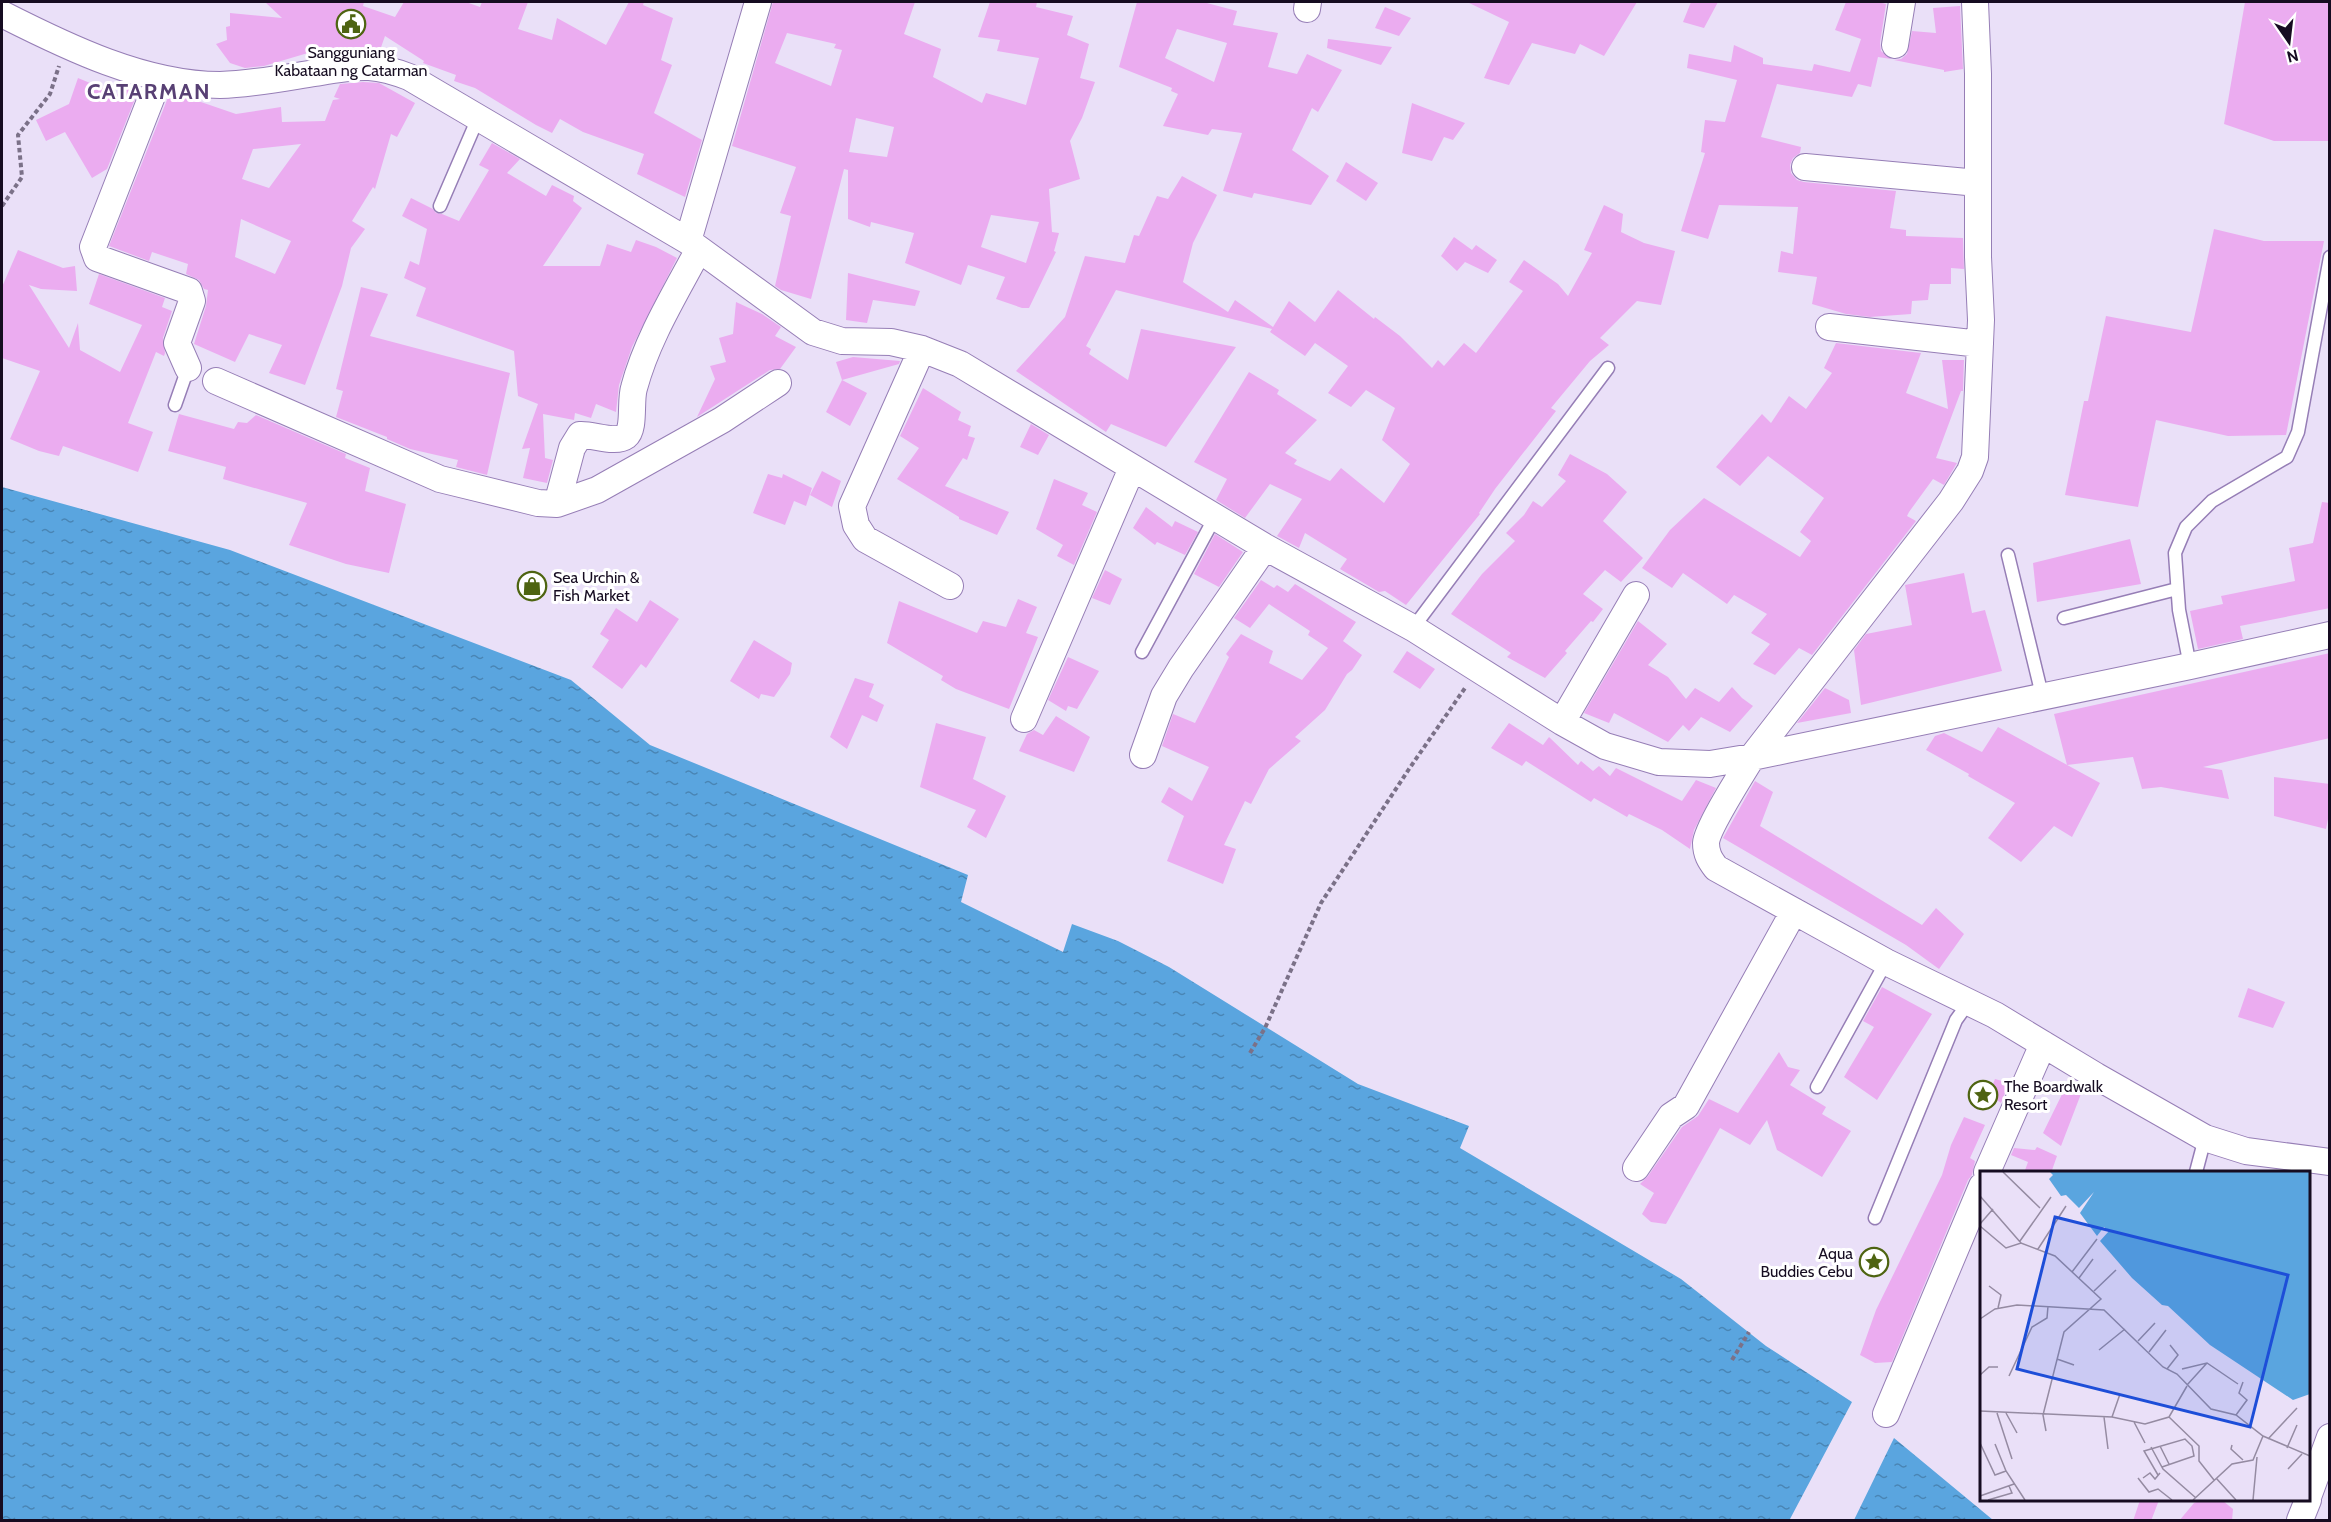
<svg xmlns="http://www.w3.org/2000/svg" width="2331" height="1522" viewBox="0 0 2331 1522" font-family="Cabin,sans-serif">
  <defs>
    <pattern id="water-ripples" width="26" height="14" patternUnits="userSpaceOnUse" patternTransform="scale(1.5)"><rect width="26" height="14" fill="#5aa5df"/><path d="M2 4q2-2 4 0t4 0M15 11q2-2 4 0t4 0" fill="none" stroke="#4985b4"/></pattern>
  </defs>
  <rect width="100%" height="100%" fill="#eae0f8"/>
  <path fill="url(#water-ripples)" d="M2,487L230,550L571,680L650,745L968,875L961,902L1063,952L1072,924L1118,941L1169,967L1358,1084L1469,1126L1460,1148L1681,1279L1766,1346L1852,1402L1790,1519L1793,1520H2Z
    M1894,1438L1993,1520H1854Z"/>
  <path fill="#ebacf0" fill-rule="evenodd" d="M265,2H364L363,6L395,17L404,2H466L480,7L482,2H528L518,29L552,40L557,18L606,45L629,2H644L643,5L673,18L661,60L672,65L654,113L702,140L685,197L637,174L644,154L583,132L560,119L552,133L536,125L475,88L454,81L456,75L423,63L424,61L385,36L379,53L355,52L326,56L318,50L264,66L245,68L230,63L216,44L227,40L226,27L230,26V13L282,18Z
    M773,2H915L904,34L941,49L933,77L982,103L986,93L1026,105L1039,58L997,51L1000,40L978,37L990,2H1037L1036,7L1073,16L1067,35L1089,44L1080,78L1095,82L1082,118L1070,141L1080,179L1049,189L1052,232L1059,233L1054,251L1056,252L1029,308H1022L996,299L1005,277L968,265L961,285L905,263L914,233L871,222L870,227L848,219V170L844,169L811,299L781,290L775,286L791,216L780,213L796,167L732,146ZM787,33L836,44L834,48L842,50L831,86L775,63ZM856,118L894,127L887,157L849,152ZM991,215L1039,222L1026,263L981,247Z
    M1137,2H1203L1237,11L1233,25L1278,33L1268,67L1297,74L1307,54L1342,70L1318,112L1312,108L1292,150L1329,176L1311,205L1254,193L1252,198L1223,191L1242,133L1212,129L1208,135L1163,126L1178,94L1171,91L1172,88L1119,67ZM1177,29L1227,43L1214,82L1165,58Z
    M1467,2H1637L1604,56L1580,44L1575,54L1532,43L1509,85L1484,78L1509,22Z
    M1691,2H1718L1704,28L1683,22Z
    M1846,2H1878L1886,4L1880,43L1881,51L1891,59L1878,57L1871,87L1858,84L1852,97L1777,84L1761,137L1801,147L1800,153L1793,158L1790,165L1791,173L1797,180L1804,182L1896,191L1890,228L1906,230V236L1963,238L1964,269L1951,268V284H1930L1928,300L1912,301L1911,314L1870,317L1846,314L1812,304L1817,277L1778,272L1781,251L1793,254L1798,207L1719,205L1708,239L1681,231L1705,153L1701,152L1705,120L1725,122L1737,80L1687,68L1689,54L1731,62L1734,45L1763,58V64L1812,71L1814,64L1850,72L1861,39L1835,30Z
    M2245,2H2330V141H2274L2224,124Z
    M1960,6L1963,69L1944,72V70L1894,60L1901,59L1907,54L1912,31L1936,33L1933,8Z
    M1385,7L1411,18L1399,36L1375,28Z
    M1328,39L1392,47L1381,65L1327,48Z
    M78,78L119,95L123,84L139,89L107,169L92,178L65,132L46,141L36,120L69,104Z
    M363,82L379,83L415,103L397,137L391,134L375,189L373,187L352,221L365,229L351,248L342,286L305,385L269,373L282,345L249,334L235,362L194,344L206,306L208,290L204,289L199,280L186,274L188,264L152,252L149,261L109,246L169,95L199,99L198,101L236,114L281,107L282,122L325,121L333,100L340,99L334,97L340,84ZM301,144L269,188L242,179L253,149ZM241,219L291,241L275,274L235,257Z
    M1412,103L1465,123L1453,140L1444,137L1432,161L1402,153Z
    M492,143L520,159L507,173L546,196L552,185L574,196L573,201L582,208L543,266H600L607,244L631,252L636,240L656,247L677,258L632,347L619,385L616,412L596,404L591,418L575,413L574,420L543,414L545,458L553,460L547,483L523,478L530,448L522,449L538,404L518,396L514,351L416,316L426,288L404,278L410,261L419,265L427,229L402,216L411,198L433,209L436,213L442,214L459,221L489,170L479,165Z
    M1346,162L1378,183L1366,201L1336,181Z
    M1182,176L1217,195L1193,243L1183,282L1228,312L1235,300L1273,327L1289,301L1315,322L1338,290L1374,319L1375,317L1400,336L1432,368L1438,360L1444,366L1464,343L1476,353L1523,291L1509,282L1524,260L1558,284L1568,296L1592,253L1584,250L1604,205L1623,214L1621,232L1644,243L1675,251L1661,305L1637,301L1600,338L1609,345L1590,361L1551,408L1556,411L1495,489L1479,513L1480,514L1406,605L1385,591L1379,592L1340,569L1347,559L1305,533L1299,548L1277,536L1302,499L1270,484L1245,518L1216,500L1227,479L1194,462L1249,372L1279,390L1277,394L1317,420L1285,453L1297,460L1294,464L1330,481L1341,468L1384,503L1410,464L1382,440L1395,408L1366,390L1351,407L1328,393L1348,366L1315,343L1305,356L1270,332L1272,329L1116,290L1086,346L1091,349L1089,354L1128,380L1141,329L1236,347L1166,447L1111,424L1106,432L1016,371L1065,317L1085,256L1125,263L1134,235L1139,236L1157,196L1168,199Z
    M2214,229L2264,241H2324L2286,435L2228,436L2156,420L2138,507L2065,495L2084,401H2088L2106,316L2191,332Z
    M1454,237L1472,250L1476,245L1497,260L1488,273L1465,262L1457,271L1441,256Z
    M18,250L63,268L75,266L77,291L41,289L29,285L69,348L78,323L80,350L120,372L142,325L89,304L99,274L165,298L162,307L172,311L163,338L165,353L164,356L156,352L128,423L153,432L138,472L63,446L59,456L39,451L10,439L40,371L2,358V287Z
    M848,273L920,291L915,306L873,300L867,323L846,320Z
    M361,287L388,294L370,336L510,373L487,475L456,467L458,460L410,449L387,439V437L336,417L343,391L336,389Z
    M736,302L762,314L781,327L775,336L796,347L780,369L770,370L697,417L715,379L710,366L726,362L719,338L733,334Z
    M1836,343L1921,353L1906,393L1948,409L1942,360H1964L1963,391H1961L1936,458L1957,463L1944,485L1933,479L1909,512L1907,516L1916,521L1812,655L1799,648L1775,675L1753,664L1770,644L1751,633L1767,614L1734,595L1727,604L1683,573L1672,588L1642,568L1670,530L1704,498L1800,557L1811,541L1800,532L1824,498L1768,456L1740,486L1716,467L1762,414L1771,423L1789,396L1806,409L1832,373L1824,368Z
    M853,357L900,361L899,364L842,380L836,362Z
    M842,380L867,393L850,426L826,412Z
    M923,388L961,412L958,420L971,426L968,436L975,438L967,460L963,458L945,486L1009,512L997,535L959,519V517L897,479L919,448L900,436Z
    M179,414L234,429L238,422L247,423L256,415L346,454L345,458L370,468L365,491L406,504L389,573L346,564L289,545L307,503L223,479L226,467L168,451Z
    M1031,424L1049,435L1038,455L1020,447Z
    M1570,454L1607,474L1627,492L1603,521L1643,558L1621,582L1605,570L1583,594L1603,609L1593,622L1591,621L1565,651L1567,653L1545,678L1507,657L1511,653L1451,614L1482,574L1515,541L1506,533L1524,515L1533,501L1542,507L1566,481L1558,475Z
    M822,471L841,481L832,507L810,495Z
    M768,474L782,478L783,474L812,488L806,506L794,501L785,525L753,513Z
    M1054,479L1088,493L1082,505L1097,512L1074,565L1057,556L1063,545L1036,529Z
    M2322,502L2330,503V608L2240,626L2243,639L2198,649L2190,611L2223,604L2221,596L2295,581L2289,548L2313,543Z
    M1146,507L1172,527L1175,521L1198,532L1185,555L1157,542L1155,545L1133,528Z
    M1215,534L1243,552L1219,587L1194,574Z
    M2130,539L2141,584L2037,602L2033,563Z
    M1105,570L1122,579L1110,605L1092,598Z
    M1964,573L1972,613L1985,610L2002,671L1861,705L1854,650L1866,634L1912,625L1905,585Z
    M1261,580L1274,588L1277,585L1288,592L1295,584L1356,622L1343,641L1362,655L1352,670L1347,674L1325,710L1295,737L1301,741L1269,769L1251,804L1245,801L1224,845L1236,849L1223,884L1167,861L1184,816L1161,802L1169,787L1192,801L1209,767L1162,746L1173,714L1195,723L1229,657L1226,654L1241,634L1273,651L1269,663L1302,680L1328,648L1308,635L1310,631L1269,604L1250,628L1234,618Z
    M1018,599L1037,607L1026,633L1038,637L1009,709L956,689L941,680L943,676L887,643L899,601L977,633L983,621L1006,627Z
    M650,600L679,619L646,668L641,664L622,689L592,667L609,640L600,634L616,608L637,622Z
    M1638,621L1667,644L1648,665L1668,677L1686,699L1695,688L1719,702L1732,687L1742,698L1753,706L1730,732L1701,717L1689,731L1683,725L1668,742L1614,713L1609,723L1584,713Z
    M754,640L792,663L790,674L774,697L761,694L759,699L730,681Z
    M1407,651L1435,669L1420,689L1393,672Z
    M2330,653V738L2203,767L2222,770L2229,799L2161,787L2142,789L2133,757L2067,765L2054,714Z
    M1068,657L1099,671L1077,709L1068,706L1066,711L1048,700Z
    M855,678L874,684L869,697L884,705L877,722L862,715L847,749L830,737Z
    M1825,688L1849,700L1851,713L1797,723Z
    M1056,716L1090,737L1074,772L1019,751L1027,734L1034,730L1043,735Z
    M936,723L986,737L973,779L1006,796L986,838L967,827L976,810L920,787Z
    M1509,723L1543,745L1549,737L1578,765L1581,761L1593,771L1599,766L1610,776L1616,768L1682,801L1696,780L1716,788L1694,830L1690,849L1662,830L1629,814L1627,817L1594,798L1591,802L1526,761L1522,766L1491,748Z
    M1998,727L2100,783L2072,837L2054,826L2021,862L1988,838L2015,803L1968,776L1969,774L1926,750L1935,736L1944,733L1982,752Z
    M2274,777L2330,784V809L2326,829L2274,816Z
    M1755,781L1773,792L1760,826L1922,925L1936,908L1964,934L1939,969L1906,945L1723,838Z
    M1882,987L1932,1014L1877,1100L1844,1077L1874,1027L1863,1021Z
    M2248,988L2285,1002L2273,1028L2238,1017Z
    M1779,1052L1788,1067L1800,1070L1790,1085L1826,1107L1822,1114L1851,1131L1822,1177L1777,1150L1767,1120L1750,1145L1720,1128L1666,1224L1651,1222L1642,1214L1654,1193L1640,1184L1648,1176L1682,1127L1698,1116L1709,1099L1738,1113Z
    M2070,1078L2084,1086L2061,1146L2043,1133Z
    M1995,1079L2009,1083L2001,1103L1989,1094Z
    M1964,1117L1985,1125L1970,1158L1975,1161L1972,1175L1968,1180L1892,1362L1875,1363L1860,1355L1876,1310L1942,1175L1951,1145Z
    M2037,1147L2057,1156L2051,1173H2024L2028,1162L2011,1155L2014,1148L2035,1150Z
    M2140,1500H2159L2151,1521H2133Z
    M2202,1500L2223,1501L2233,1509L2232,1521H2179L2194,1503Z"/>
  <g fill="none" stroke-linecap="round" stroke-linejoin="round">
    <g stroke="#967eb6" stroke-width="15">
      <path id="lane" d="M440,206L478,118
        M175,405L188,368
        M2008,555L2042,695
        M2064,618L2177,589
        M1413,628L1608,368
        M1142,652L1215,517
        M2190,666L2179,610L2175,553L2186,527L2212,501L2287,457L2298,432L2330,257
        M1817,1087L1886,962
        M2196,1172L2205,1138
        M1875,1218L1956,1020L1969,1002"/>
    </g>
    <g stroke="#967eb6" stroke-width="28">
      <path id="street" d="M1975,2L1978,74V257L1981,320L1975,457L1970,471L1951,501L1752,757C1743,772 1707,828 1706,843C1706,854 1710,860 1716,868L1886,962L1995,1015L2096,1076L2205,1138L2246,1151L2330,1162
        M1307,9L1308,2
        M2,14C67,47 145,85 220,85C253,84 283,78 315,73C332,70 352,66 369,67C383,68 396,72 409,77L688,241L813,332L842,341L891,342L922,349L960,364L1265,547L1413,628L1562,722L1605,746L1659,762L1710,764L1752,757L2190,666L2330,635
        M1895,45L1902,2
        M159,78L93,247L97,258L189,291L192,301L177,343L188,368
        M1805,167L1978,183
        M688,241L758,2
        M1829,327L1980,344
        M922,349L852,506L856,525L865,539L950,586
        M216,381L440,479L538,503L557,504L597,490L722,420L778,383
        M557,504L572,448L580,435C593,434 615,444 626,436C635,429 630,401 634,388C647,339 675,294 699,249
        M1024,719L1132,468
        M1562,722L1636,595
        M1143,755L1164,696L1181,668L1265,547
        M1636,1168L1671,1116L1686,1106L1794,911
        M1987,1172L2043,1044
        M1886,1414L1982,1186
        M2308,1497L2330,1437
        M2300,1520L2308,1500"/>
    </g>
    <path stroke="#7b7188" stroke-width="4" stroke-dasharray="4.5 3" stroke-linecap="butt" d="M2,206L22,177L18,135L50,94L59,66
      M1250,1053L1265,1028L1321,903L1409,769L1465,688
      M1732,1360L1749,1332"/>
    <use href="#lane" stroke="#fff" stroke-width="12"/>
    <use href="#street" stroke="#fff" stroke-width="26"/>
  </g>
  <defs>
    <g id="civic-ring" transform="scale(1.5)"><circle r="9.5" fill="#fff" stroke="#4e6411" stroke-width="1.5"/><path d="M-.6-6.5H3V-4.5H.6V-3L4-1V1h2V6H-6V1h2V-1L-.6-3ZM-1.2 2.5V6h2.4V2.5Z" fill="#4e6411"/></g>
    <g id="shop-ring" transform="scale(1.5)"><circle r="9.5" fill="#fff" stroke="#4e6411" stroke-width="1.5"/><path d="M-5-2.5h2.3a2.7 3.5 0 0 1 5.4 0H5L5.5 6h-11ZM-1.5-2.5h3a1.5 2.3 0 0 0-3 0Z" fill="#4e6411"/></g>
    <g id="sight-ring" transform="scale(1.5)"><circle r="9.5" fill="#fff" stroke="#4e6411" stroke-width="1.5"/><path d="M0-6L1.8-2.2L6-1.7L2.9 1.2L3.7 5.4L0 3.3L-3.7 5.4L-2.9 1.2L-6-1.7L-1.8-2.2Z" fill="#4e6411"/></g>
  </defs>
  <g fill-rule="evenodd">
    <use href="#civic-ring" x="351" y="24"/>
    <use href="#shop-ring" x="532" y="586"/>
    <use href="#sight-ring" x="1983" y="1095"/>
    <use href="#sight-ring" x="1874" y="1262"/>
  </g>
  <g text-anchor="middle" stroke-width="6" stroke-linejoin="round" paint-order="stroke">
    <g font-size="16" fill="#160c21" stroke="#fff" text-anchor="start">
      <text x="351" y="58" text-anchor="middle">Sangguniang<tspan x="351" dy="18">Kabataan ng Catarman</tspan></text>
      <text x="553" y="583">Sea Urchin &amp;<tspan x="553" dy="18">Fish Market</tspan></text>
      <text x="2004" y="1092">The Boardwalk<tspan x="2004" dy="18">Resort</tspan></text>
      <text x="1853" y="1259" text-anchor="end">Aqua<tspan x="1853" dy="18">Buddies Cebu</tspan></text>
    </g>
    <g font-size="22" font-weight="bold" letter-spacing="1.5" fill="#584074" stroke="#fff">
      <text x="149" y="99">CATARMAN</text>
    </g>
  </g>
  <g transform="translate(1980 1171)">
    <rect width="330" height="330" fill="#eae0f8"/>
    <path d="M70,1H330V223L313,229L230,174L188,135L182,134L152,107L120,70L129,60L124,56L117,65L100,42L114,21L99,37L86,24L81,25L69,8L73,4Z" fill="#5aa5df"/>
    <path fill="none" stroke="#958ba2" stroke-width="1.5" d="M23,1L60,37M0,25L41,72M0,53L13,38M0,55L26,77L41,72L75,85L121,128L84,161L63,244L66,260M40,70L71,26M58,78L86,35M92,101L117,68M99,107L113,88M9,115L21,124L18,137M114,120L136,99M0,148L15,138L37,134L124,139L183,196L197,203L231,238L256,244L283,265L330,285M158,170L175,152M119,179L145,158M169,181L186,159M77,188L94,194M187,198L198,184L190,174M202,198L227,192L258,213M0,204L9,196H18M29,205L52,156L67,147L68,135M207,214L227,192M0,240L132,246L165,253L189,246L207,215M17,242L32,288M26,242L37,262M256,244L267,229L259,222L263,211M124,246L128,278M132,246L140,223M189,246L219,275V290L234,309M154,251L165,272M288,268L317,237M0,272L15,304L26,300M15,273L26,300L45,329M252,274L251,278L263,289M180,275L189,293M171,276L183,298L216,327M307,277L317,254M308,298L322,283M178,304L164,280L205,268L212,275L214,285L182,296M158,307L169,321L178,318L192,329M163,307L170,302L175,308L180,302M236,307L256,329M0,325L34,313M8,329L32,322L29,315M213,329L252,293L273,289L283,265M273,329L277,286"/>
    <path fill="#1d4ed8" fill-opacity="0.15" stroke="#1d4ed8" stroke-width="3" d="M75,46L308,104L270,256L37,198Z"/>
    <rect width="330" height="330" fill="none" stroke="#160c21" stroke-width="3"/>
  </g>
  <rect width="2331" height="1522" fill="none" stroke="#160c21" stroke-width="6"/>
  <g transform="translate(2289 42) rotate(166)" stroke="#ffffff" stroke-width="4.5" paint-order="stroke">
  <path d="M0-4.5L10 22L0 15L-10 22Z" fill="#160c21"/>
  <text y="-9" font-size="16" font-weight="bold" text-anchor="middle" fill="#160c21">N</text>
  </g>
</svg>
